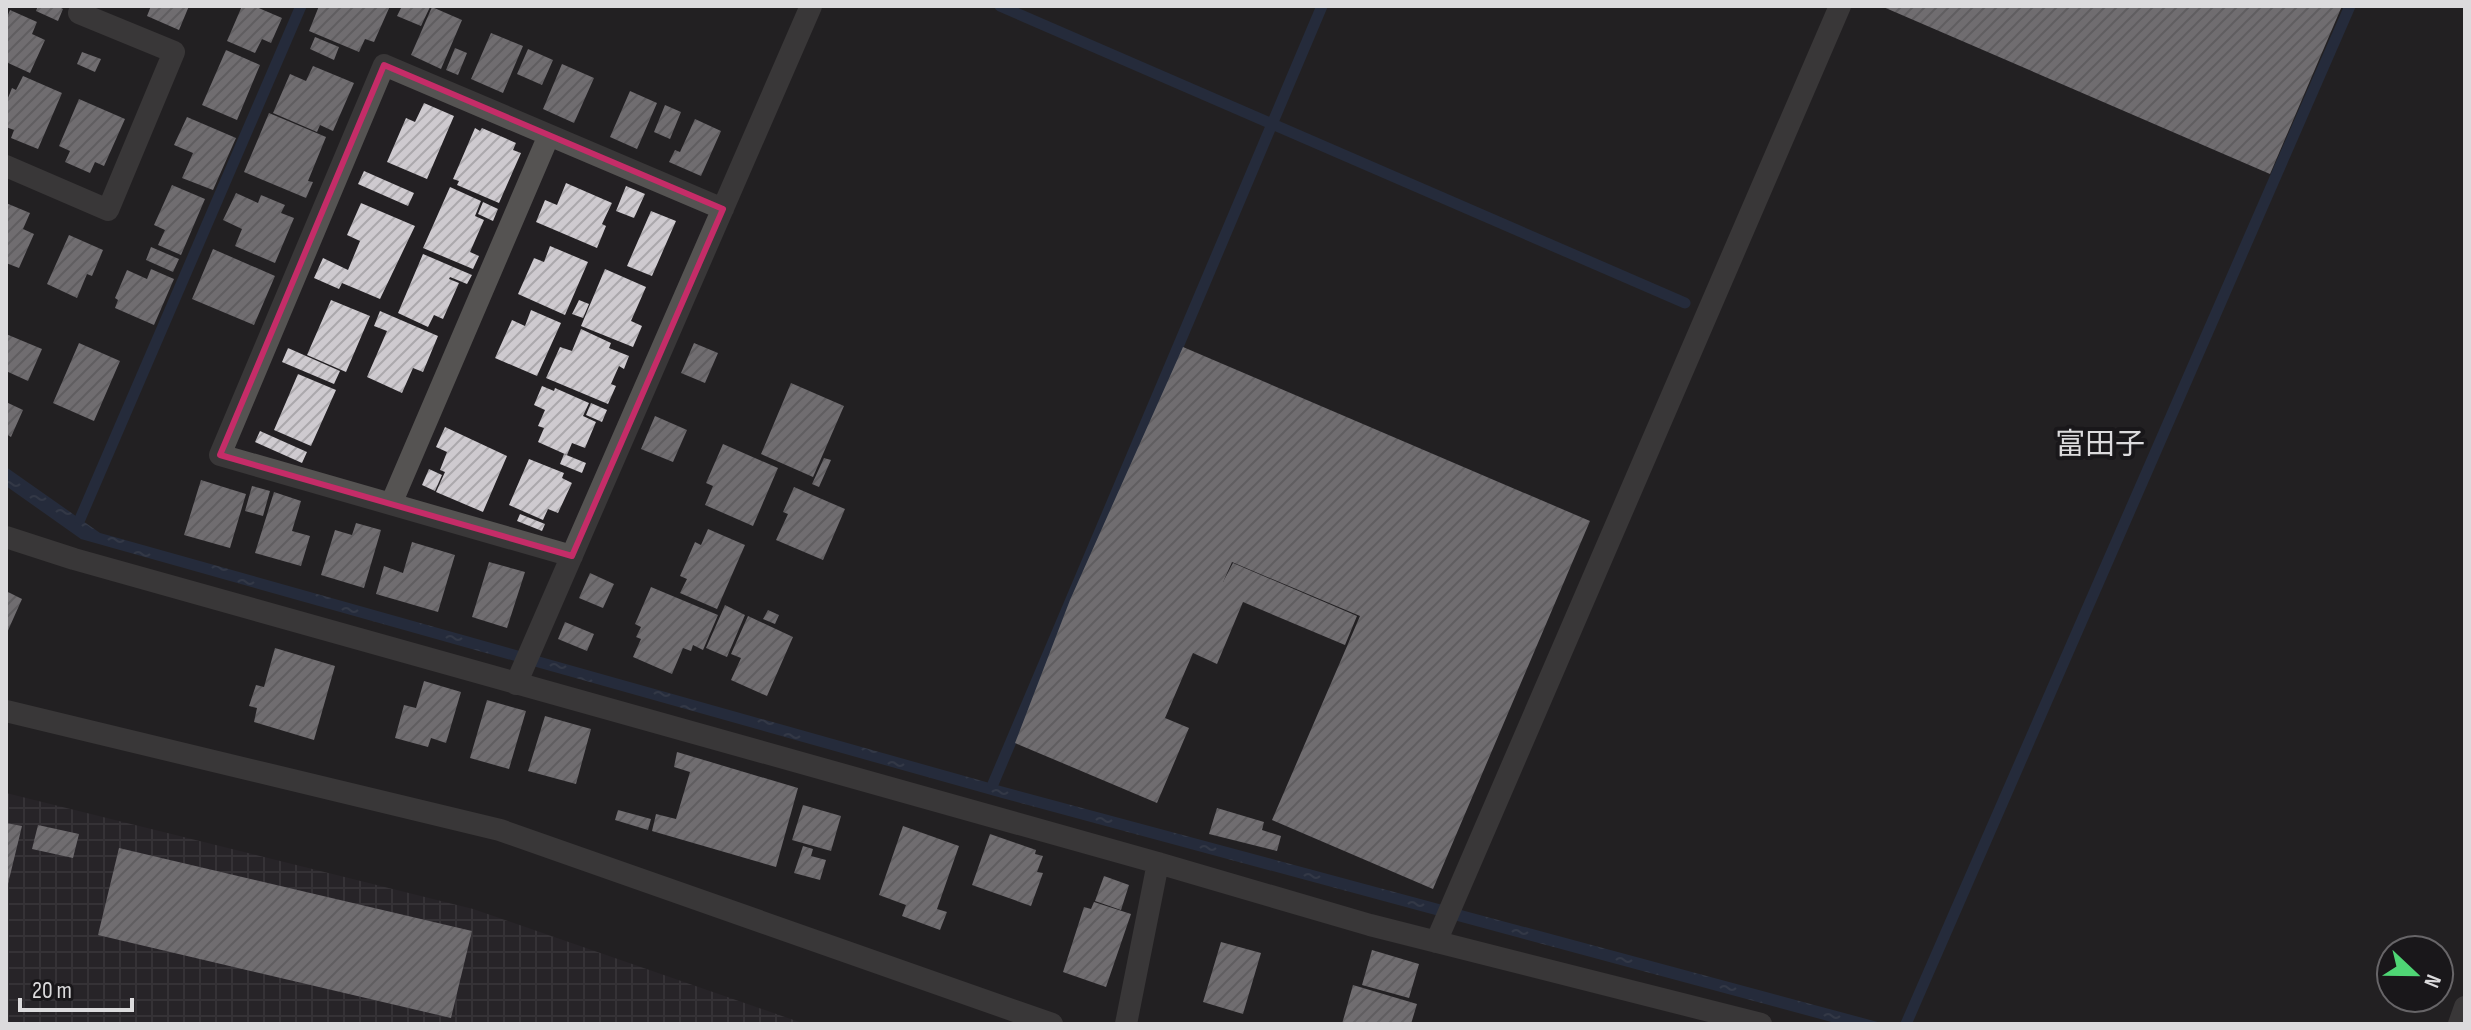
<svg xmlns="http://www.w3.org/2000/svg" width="2471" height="1030" viewBox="0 0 2471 1030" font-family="'Sofia Sans Condensed','Noto Sans JP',sans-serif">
  <defs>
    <pattern id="industrial-grid" width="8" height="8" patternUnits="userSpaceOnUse" patternTransform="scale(2)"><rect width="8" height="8" fill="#2e2830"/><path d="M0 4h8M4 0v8" fill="none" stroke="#4c474e"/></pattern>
    <pattern id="water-ripples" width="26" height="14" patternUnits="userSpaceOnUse" patternTransform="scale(2)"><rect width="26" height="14" fill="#28395a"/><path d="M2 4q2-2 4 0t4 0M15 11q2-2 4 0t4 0" fill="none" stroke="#475571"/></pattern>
    <pattern id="building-hatch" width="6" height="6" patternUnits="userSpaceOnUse" patternTransform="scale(2)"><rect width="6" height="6" fill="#cecacf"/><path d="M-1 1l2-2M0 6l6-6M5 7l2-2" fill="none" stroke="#aba8ac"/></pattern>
  </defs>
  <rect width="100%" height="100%" fill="#232023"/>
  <path fill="url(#industrial-grid)" d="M6,793L473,909L805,1024H6Z"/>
  <path fill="url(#water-ripples)" d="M6,467L100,533L993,784L1885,1024H1839L1002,798L81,539L6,486Z"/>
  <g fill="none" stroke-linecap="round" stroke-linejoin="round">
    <path stroke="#28395a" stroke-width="11" d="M1000,6L1685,303
      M80,519L301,6
      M993,784L1322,6
      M1906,1024L2350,6"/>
  </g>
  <path fill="url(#building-hatch)" d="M38,6H57L63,9L58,21L36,11Z
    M151,6H189L179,30L147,16Z
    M242,6H254L282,18L271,43L262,39L255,53L227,41Z
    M319,6L335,7L390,6L374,42L365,39L359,52L309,31Z
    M402,6L430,7L421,26L397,16Z
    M1881,6H2342L2270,174Z
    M432,7L462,20L441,69L411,55Z
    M10,10L37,22L32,34L45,40L30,73L6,62V20Z
    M491,33L523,46L503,93L471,79Z
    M315,37L339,47L334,60L310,49Z
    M455,48L467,53L458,75L446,70Z
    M528,49L553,60L542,85L517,74Z
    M226,50L260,65L237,120L202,105Z
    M82,52L101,59L95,72L77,64Z
    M562,64L594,78L574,123L543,109Z
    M313,66L354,83L333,131L320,125L317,132L273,113L290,74L306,81Z
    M23,76L62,93L38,149L11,138L14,130L6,127V103L12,88L16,90Z
    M630,91L657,103L637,149L610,137Z
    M79,99L125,119L104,166L95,162L90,173L65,162L70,151L59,146Z
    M424,103L454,116L427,179L387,162L406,118L415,122Z
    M665,105L681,112L670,139L654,132Z
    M269,113L326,137L308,181L313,182L306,198L244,172Z
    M187,117L236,138L213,190L182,178L193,153L174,145Z
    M695,119L721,131L701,176L669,162L675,150L680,152Z
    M475,128L480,131L482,128L516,143L513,150L521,153L499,203L457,185L459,181L453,179Z
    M364,171L414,193L408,206L358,184Z
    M566,183L612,203L602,224L606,226L597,248L536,222L545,200L557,205Z
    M172,185L205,199L181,255L158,245L165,230L154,225Z
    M626,186L645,194L634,218L616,211Z
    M450,187L481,201L475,216L484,220L470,252L479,256L473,269L423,248Z
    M236,193L258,203L261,195L285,205L281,213L294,218L275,263L235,246L242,229L223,220Z
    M483,202L498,209L493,221L478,214Z
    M6,203L30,213L23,229L34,234L19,268L6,263Z
    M361,203L415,226L380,299L342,283L339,289L314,278L323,258L348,270L360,241L347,235Z
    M651,211L676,221L652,276L627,266Z
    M69,235L103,250L92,276L87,274L77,298L47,284Z
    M550,246L588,262L565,315L518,294L534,258L544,262Z
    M151,247L179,259L173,272L146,260Z
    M213,249L275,276L254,325L192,299Z
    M423,254L472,275L467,284L450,277L449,279L459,283L443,319L434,315L428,327L398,313Z
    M151,269L174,279L154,325L115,308L118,300L115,298L127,270L147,279Z
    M605,269L646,287L631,321L642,326L633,347L581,326Z
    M331,300L370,316L346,372L307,355Z
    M579,300L589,304L583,318L572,314Z
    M531,310L561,323L537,376L495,358L512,320L525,326Z
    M380,311L438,336L423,372L413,368L402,393L367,377L387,331L374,326Z
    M581,329L611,343L609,348L629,356L624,369L619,366L611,384L616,386L608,404L546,378L560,347L572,351Z
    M6,334L42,349L28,381L6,371Z
    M79,343L120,361L94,421L53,403Z
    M694,343L718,353L705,383L681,373Z
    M1183,347L1590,521L1433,889L1272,820L1360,616L1232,562L1223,582L1233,563L1357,616L1345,645L1243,602L1217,664L1193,653L1165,718L1189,728L1157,803L1015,743L1070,600Z
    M288,348L340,371L334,384L282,362Z
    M298,374L336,390L311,446L274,430Z
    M791,383L844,406L813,477L761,454Z
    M542,386L554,391L555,388L589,403L583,416L596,422L585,448L572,443L567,455L538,442L544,428L538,426L545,410L534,405Z
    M6,402L23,410L11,437L6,434Z
    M591,403L607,410L602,422L586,415Z
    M655,416L687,430L673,462L641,449Z
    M445,427L507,456L483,512L436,492L445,472L440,470L447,452L436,447Z
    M260,431L307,452L302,463L255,442Z
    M723,444L778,468L753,526L705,505L713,486L706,483Z
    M564,454L586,463L582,473L560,464Z
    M824,458L831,460L819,487L812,484Z
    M529,459L564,473L562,478L572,483L558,513L548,509L543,520L509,505Z
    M429,469L442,475L435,491L422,485Z
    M201,480L246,494L230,548L184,535Z
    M252,486L270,491L263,516L245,511Z
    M794,487L845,509L823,560L776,540L788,514L783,512Z
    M274,492L301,501L292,531L310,536L301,566L255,553Z
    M520,514L545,524L542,531L517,521Z
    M356,523L381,530L364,588L321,575L335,530L352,535Z
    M708,529L745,545L717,609L680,593L687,579L680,576L695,542L701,545Z
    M412,542L455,555L438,612L376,594L384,566L403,573Z
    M489,562L525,572L507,628L472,617Z
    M590,573L614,584L603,608L579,598Z
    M651,587L718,615L703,650L693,645L691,651L683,648L672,674L633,657L641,639L636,637L641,627L635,624Z
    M6,591L22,599L6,635Z
    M725,605L745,615L727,657L706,648Z
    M768,610L779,615L775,624L763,619Z
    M748,616L793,637L767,696L731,680L741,658L731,654Z
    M565,622L594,634L587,651L558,639Z
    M275,648L335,666L314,740L254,722L257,708L249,706L256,685L264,687Z
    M424,681L461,692L446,743L431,738L428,747L395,738L404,705L416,708Z
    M487,700L526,711L509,769L470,758Z
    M545,716L591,729L576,784L528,771Z
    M677,752L798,788L776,867L652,831L656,814L676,819L690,772L674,767Z
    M803,805L841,816L831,851L792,840Z
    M1217,808L1264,822L1262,830L1281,836L1277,851L1209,834Z
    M618,810L651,819L648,830L615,820Z
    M6,823L22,826L7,888H6Z
    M38,825L79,834L73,858L32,849Z
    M903,826L959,846L937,909L947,912L940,930L902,916L906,905L879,895Z
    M990,834L1036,850L1035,854L1043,856L1037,872L1043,873L1031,906L972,885Z
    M803,846L813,849L811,856L826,860L820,880L794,873Z
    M119,848L472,931L451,1018L98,935Z
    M1104,876L1129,885L1121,910L1095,901Z
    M1094,902L1131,914L1106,987L1063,972L1084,907L1091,909Z
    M1221,942L1261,953L1243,1014L1203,1002Z
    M1372,950L1419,964L1409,998L1362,985Z
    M1353,985L1417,1004L1411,1024H1342Z"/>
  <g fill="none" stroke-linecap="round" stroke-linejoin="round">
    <path stroke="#555352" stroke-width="22" d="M6,166L108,210L174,52L79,13
      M391,504L549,135
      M6,537L74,559L1158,863L1370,925L1761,1024
      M572,556L220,455L384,65L723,209
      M516,684L811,6
      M1436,942L1840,6
      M1126,1024L1158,863
      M2459,1024L2465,1007"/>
    <path stroke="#555352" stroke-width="22" d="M6,711L500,830L1052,1024"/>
  </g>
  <path d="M0 0H2471V1030H0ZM384,65L723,209L572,556L220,455Z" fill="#232023" fill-opacity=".55" fill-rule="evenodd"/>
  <path fill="none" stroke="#c52c68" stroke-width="6" stroke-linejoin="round" d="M384,65L723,209L572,556L220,455Z"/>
  <g text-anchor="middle" stroke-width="8" stroke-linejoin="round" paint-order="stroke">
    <g font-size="30" fill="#dcdbdd" stroke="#19171a">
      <text x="2100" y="454">富田子</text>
    </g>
  </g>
  <rect width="2471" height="1030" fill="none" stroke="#dcdbdd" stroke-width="16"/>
  <g transform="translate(2415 974) rotate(112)"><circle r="38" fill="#19171a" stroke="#676568" stroke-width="2"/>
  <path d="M0-6L14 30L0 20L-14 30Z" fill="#4fd675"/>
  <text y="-12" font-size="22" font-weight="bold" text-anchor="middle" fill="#dcdbdd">N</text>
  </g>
  <path d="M20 998v12h112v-12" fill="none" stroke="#dcdbdd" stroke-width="4"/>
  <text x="32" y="998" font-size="24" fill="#dcdbdd" stroke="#19171a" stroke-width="6" paint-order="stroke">20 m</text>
</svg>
